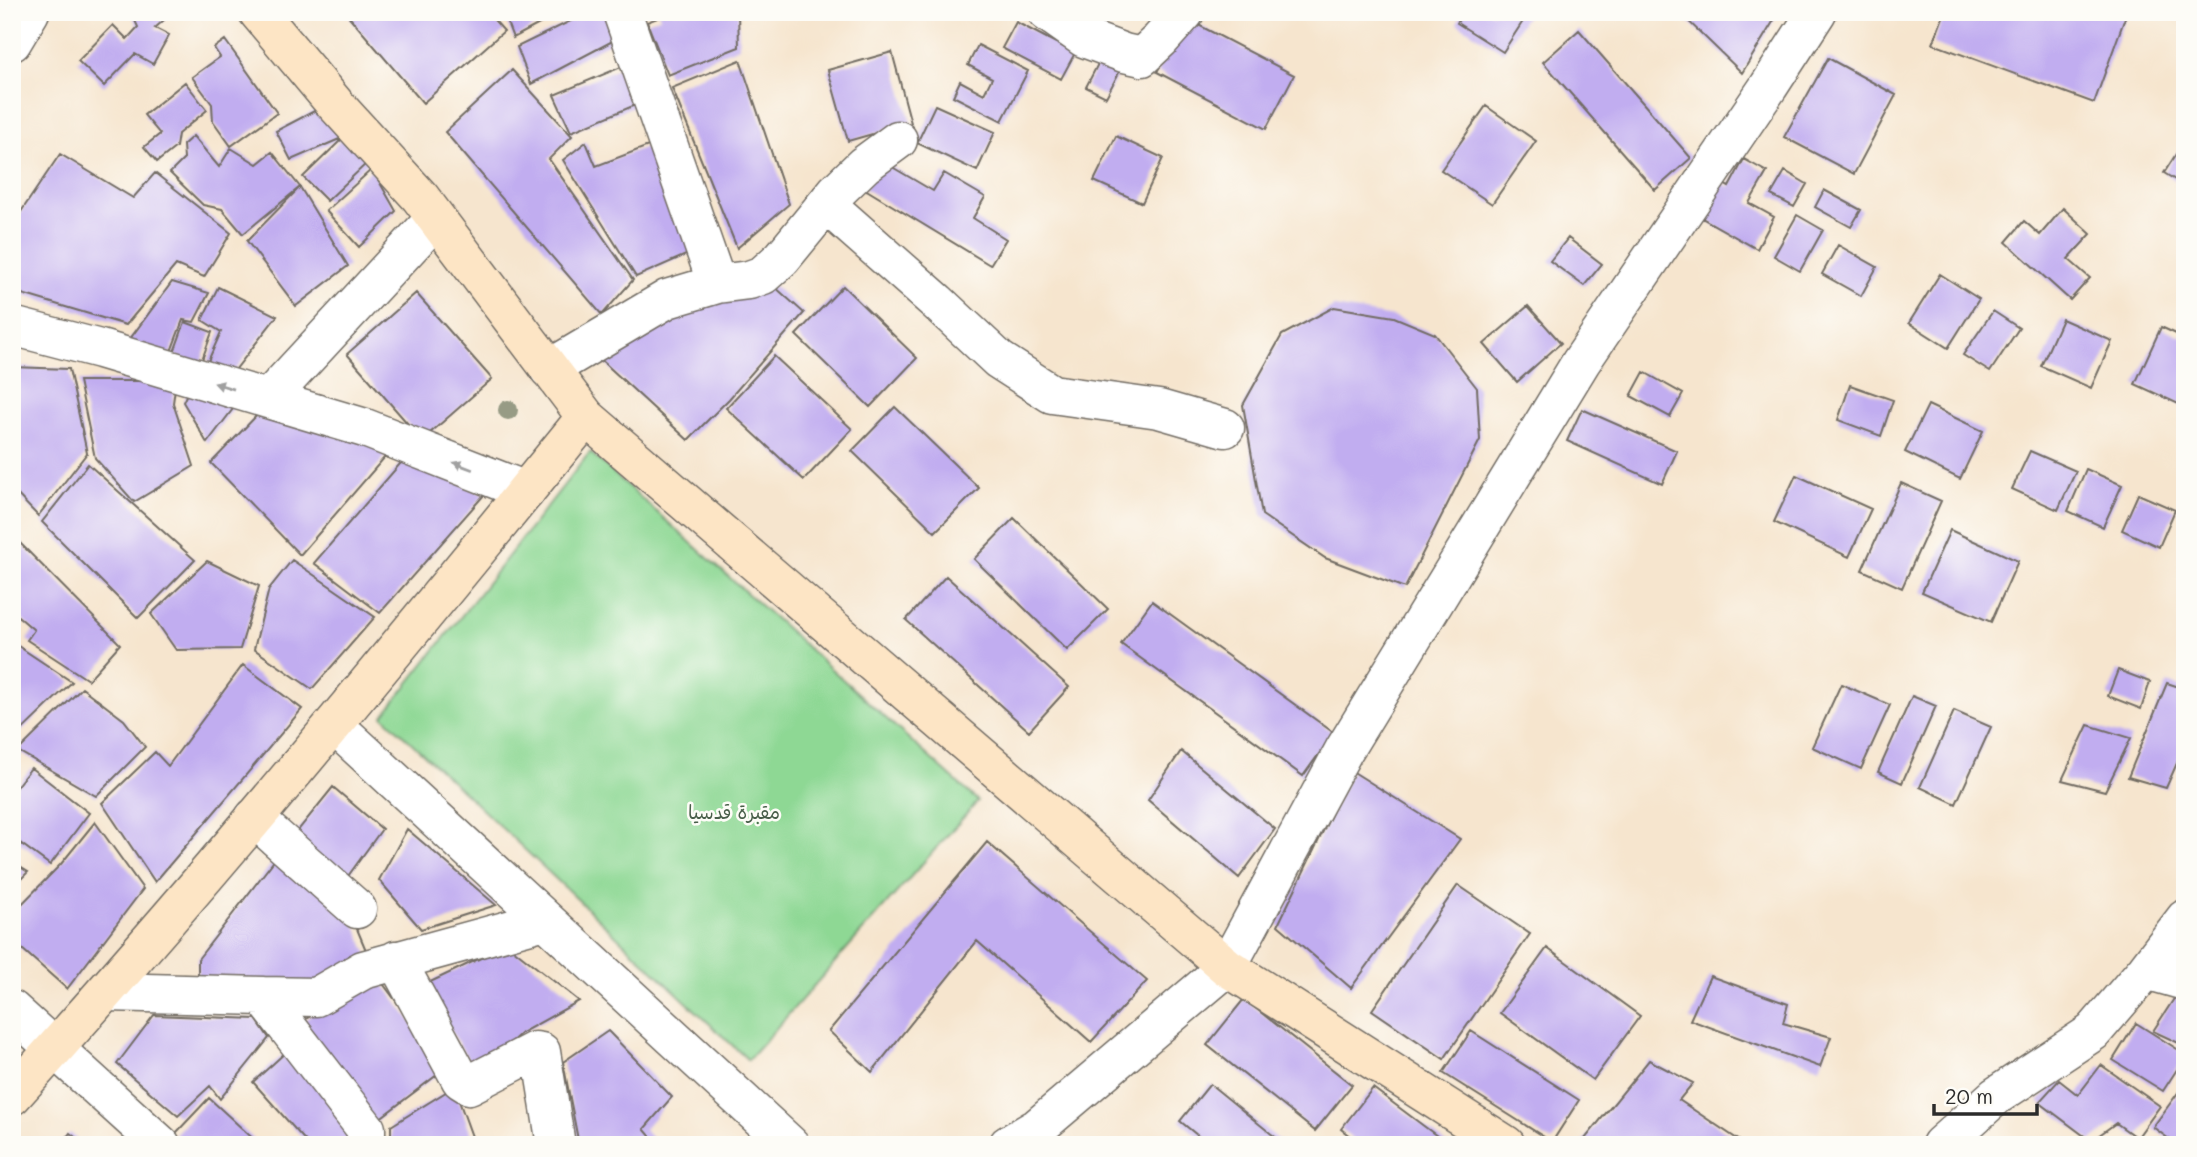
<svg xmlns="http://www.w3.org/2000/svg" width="2197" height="1157" viewBox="0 0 2197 1157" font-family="Mali,'Playpen Sans Arabic',sans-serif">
  <rect width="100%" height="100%" fill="#fdfcf7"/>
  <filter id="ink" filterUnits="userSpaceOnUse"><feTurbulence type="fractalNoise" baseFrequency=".0143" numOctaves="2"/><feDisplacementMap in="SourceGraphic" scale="14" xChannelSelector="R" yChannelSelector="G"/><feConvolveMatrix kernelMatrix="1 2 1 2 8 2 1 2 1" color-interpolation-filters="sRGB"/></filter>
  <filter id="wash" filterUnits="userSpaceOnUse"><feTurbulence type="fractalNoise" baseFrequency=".00686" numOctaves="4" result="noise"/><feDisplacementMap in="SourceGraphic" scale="28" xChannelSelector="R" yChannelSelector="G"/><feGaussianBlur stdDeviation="1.57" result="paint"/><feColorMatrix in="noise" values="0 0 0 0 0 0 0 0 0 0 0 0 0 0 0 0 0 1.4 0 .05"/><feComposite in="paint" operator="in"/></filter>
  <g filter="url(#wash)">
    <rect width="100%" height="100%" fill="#f6e5ce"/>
    <path fill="#8ed894" stroke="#5c8260" stroke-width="2" d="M590,452L978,801L748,1060L383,716Z"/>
    <g id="blocks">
      <path fill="#c1adf0" d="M131,12H173L155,28L169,35L153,64L135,54L104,86L78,61L113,25L127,39L138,27Z
        M345,12H487L504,31L423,103Z
        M503,12H562L513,38Z
        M589,12H616L626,34L531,84L517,47Z
        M658,12H738L739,47L668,75L647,22L660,17Z
        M1463,12H1529L1503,52L1457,23Z
        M1679,12H1779L1742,73Z
        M1945,12H2127L2094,103L1933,44Z
        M1185,18L1294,75L1266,129L1157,72Z
        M1016,22L1075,53L1061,79L1002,48Z
        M1579,30L1691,158L1655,190L1543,62Z
        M225,40L277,113L231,146L213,121L212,104L192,77L220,57L214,48Z
        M978,45L1028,71L1002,121L953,96L960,81L984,94L992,78L968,65Z
        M892,52L911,123L848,141L828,70Z
        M1102,56L1122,67L1106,97L1086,87Z
        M1828,58L1896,95L1854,174L1784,137Z
        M740,60L789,204L737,248L672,88Z
        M633,62L645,101L571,132L554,95Z
        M512,70L572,136L549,159L633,280L602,315L445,132Z
        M185,82L207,110L178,134L176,147L157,162L144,147L160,134L144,115Z
        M935,105L995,132L977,171L917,143Z
        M1486,106L1536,141L1492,204L1441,170Z
        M320,108L368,162L327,201L303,177L344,137L291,160L276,131Z
        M193,136L219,167L231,148L257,164L272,152L300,187L243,234L222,209L203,205L170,173L184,159L183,145Z
        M1116,136L1163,158L1142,203L1094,181Z
        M664,140L695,251L636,277L563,160L586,142L596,166Z
        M2185,140V186L2164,173Z
        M60,154L133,198L155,173L231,233L204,277L176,265L126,325L12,291V225Z
        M1744,159L1767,172L1749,203L1774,217L1757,249L1695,214L1715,179L1729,187Z
        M882,161L933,191L944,173L985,197L973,218L1006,239L990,265L865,189Z
        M372,169L396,211L359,247L326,211Z
        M1785,171L1807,184L1794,207L1771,195Z
        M300,187L348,266L296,306L247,241Z
        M1824,190L1861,210L1851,227L1815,207Z
        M2063,208L2091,234L2068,259L2090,278L2070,300L2006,242L2024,221L2040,235Z
        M1797,215L1823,230L1800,271L1774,256Z
        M1568,238L1602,264L1584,286L1550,261Z
        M1838,245L1877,267L1861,296L1822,274Z
        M1940,274L1979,299L1948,348L1909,323Z
        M172,282L209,293L194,322L183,320L170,354L127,343Z
        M774,286L804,313L729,399L688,440L597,356L643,323Z
        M843,286L917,358L870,407L796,335Z
        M218,287L277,316L232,374L208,361L221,332L202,320Z
        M416,293L492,379L422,440L347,354Z
        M1528,306L1561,343L1517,382L1484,344Z
        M1334,307L1394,317L1435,334L1477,388L1480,440L1405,588L1325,558L1262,515L1243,405L1282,335Z
        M1993,311L2019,328L1990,372L1963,355Z
        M2062,319L2112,341L2091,388L2041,366Z
        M185,322L212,332L200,365L173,355Z
        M2161,327L2185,338V407L2135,384Z
        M774,356L852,429L804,480L726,408Z
        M12,367L69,369L87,453L38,516L12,489Z
        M1644,372L1683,394L1670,417L1631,396Z
        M79,381H176L173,403L194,466L134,502L95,458Z
        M191,385L239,401L207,443L183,402Z
        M1850,385L1893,400L1881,436L1838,420Z
        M1928,405L1983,431L1960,479L1905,452Z
        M895,407L979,488L935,532L852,451Z
        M1582,409L1677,451L1662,484L1567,441Z
        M262,410L391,450L300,555L211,463Z
        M2030,451L2076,471L2058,510L2012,489Z
        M406,457L484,495L380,613L314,563Z
        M88,464L195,560L138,618L42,522Z
        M2086,469L2122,485L2103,527L2068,511Z
        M1796,475L1871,509L1849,557L1774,522Z
        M1901,483L1941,501L1902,588L1862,570Z
        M2138,494L2175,510L2159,547L2122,530Z
        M1014,518L1108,609L1067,650L974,559Z
        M1950,530L2018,561L1991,622L1922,592Z
        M16,539L120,644L88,680L27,640L34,630L12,611V545Z
        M292,560L375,617L312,689L254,649L269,589Z
        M207,561L259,586L240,649L176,650L151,614Z
        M946,576L1069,687L1029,731L906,620Z
        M1152,601L1334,733L1303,776L1121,644Z
        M12,642L72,682L12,740Z
        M243,665L302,709L155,882L102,803L155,752L168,766Z
        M2118,670L2150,682L2141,709L2108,696Z
        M2167,683L2185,689V745L2166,788L2128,777Z
        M1841,684L1890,705L1861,769L1812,747Z
        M82,688L124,720L145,747L96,796L18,751Z
        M1912,696L1936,706L1902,783L1878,772Z
        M1954,711L1991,727L1956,804L1920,787Z
        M2088,725L2131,738L2105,791L2062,780Z
        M1181,751L1275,829L1239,878L1148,800Z
        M31,768L89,813L50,865L12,837V792Z
        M1352,771L1460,839L1351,988L1278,925Z
        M333,787L382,829L343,883L291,839Z
        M95,822L143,889L67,989L12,940V914L61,864Z
        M407,829L496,905L421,929L379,880Z
        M987,842L1147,981L1091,1042L977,941L872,1072L829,1031Z
        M276,858L347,905L368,955L326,989L198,982V959Z
        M12,862L28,872L12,888Z
        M1458,885L1530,934L1444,1059L1372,1010Z
        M508,945L579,1001L521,1033L477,1074L424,985Z
        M1547,948L1640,1016L1593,1080L1500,1013Z
        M372,969L446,1068L375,1122L301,1023Z
        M1710,976L1788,1004L1783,1023L1831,1037L1820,1067L1690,1020Z
        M2179,991L2185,994V1046L2153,1031Z
        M1244,999L1352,1085L1315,1131L1207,1045Z
        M154,1015L256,1019L269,1038L220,1099L210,1086L178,1116L117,1064Z
        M2136,1023L2185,1054V1057L2163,1091L2113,1060Z
        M608,1031L672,1097L644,1129L658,1145H579L563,1062Z
        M1471,1031L1579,1100L1552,1142L1443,1073Z
        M286,1052L355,1131L340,1145H309L253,1082Z
        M1649,1060L1693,1083L1679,1100L1746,1145H1580Z
        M2101,1065L2160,1106L2137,1138L2116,1123L2091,1141L2039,1102L2059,1080L2078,1095Z
        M2185,1083V1145H2177L2153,1127Z
        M1210,1084L1285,1145H1209L1180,1121Z
        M454,1087L475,1145H391V1126Z
        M1373,1088L1449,1145H1361L1341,1129Z
        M209,1098L260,1145H187L175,1134Z
        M70,1133L85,1145H61Z"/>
    </g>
  </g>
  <g filter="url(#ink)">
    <use href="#blocks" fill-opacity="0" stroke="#726c64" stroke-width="2"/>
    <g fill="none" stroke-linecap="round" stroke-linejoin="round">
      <g stroke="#726c64" stroke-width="41">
        <path id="minor" d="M622,12L717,284
          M1047,12L1084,38L1124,53L1142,57L1160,40L1185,12
          M12,42L30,12
          M827,205L937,302L999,360L1052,394L1159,409L1225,428
          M12,326L100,349L365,428L526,491
          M549,369L667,299L717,284L749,280L763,275L782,258L836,192L864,165L898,140
          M268,399L435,219
          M334,725L790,1145
          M254,818L357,909
          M396,960L461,1080L469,1085L535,1051L541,1052L556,1145
          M2146,970L2185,981
          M107,992L263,996L366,1129V1145
          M263,996L316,997L363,970L545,920
          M12,1010L161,1145
          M1008,1145L1037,1128L1227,967L1344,750L1581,362L1769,86L1817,12
          M1941,1145L1996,1096L2093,1032L2146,970L2185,919"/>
      </g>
      <g stroke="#726c64" stroke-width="41">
        <path id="secondary" d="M258,12L335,104L420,197L586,417L1227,967L1506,1145
          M12,1096C211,876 399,647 586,417"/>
      </g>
      <use href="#minor" stroke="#fff" stroke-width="38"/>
      <use href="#secondary" stroke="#fde5c5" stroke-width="38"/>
    </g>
    <circle fill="#979b85" cx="508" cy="410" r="10"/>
    <defs><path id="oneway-solid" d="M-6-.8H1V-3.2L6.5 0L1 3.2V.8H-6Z" transform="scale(1.75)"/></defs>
    <g fill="#a0a0a0">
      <use href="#oneway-solid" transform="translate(224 386) rotate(-163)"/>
      <use href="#oneway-solid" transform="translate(463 466) rotate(-159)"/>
    </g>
  </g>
  <g text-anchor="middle" stroke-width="5" stroke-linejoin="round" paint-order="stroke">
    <g font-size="19" fill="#495f4a" stroke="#fdfcf7">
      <text x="734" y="819">مقبرة قدسيا</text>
    </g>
  </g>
  <rect width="2197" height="1157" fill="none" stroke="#fdfcf7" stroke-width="42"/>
  <path d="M1934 1104v10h103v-10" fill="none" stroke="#2b2b2b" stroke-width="3.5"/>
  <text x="1945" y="1104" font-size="21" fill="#2b2b2b" stroke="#fdfcf7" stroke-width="5" paint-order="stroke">20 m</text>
</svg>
